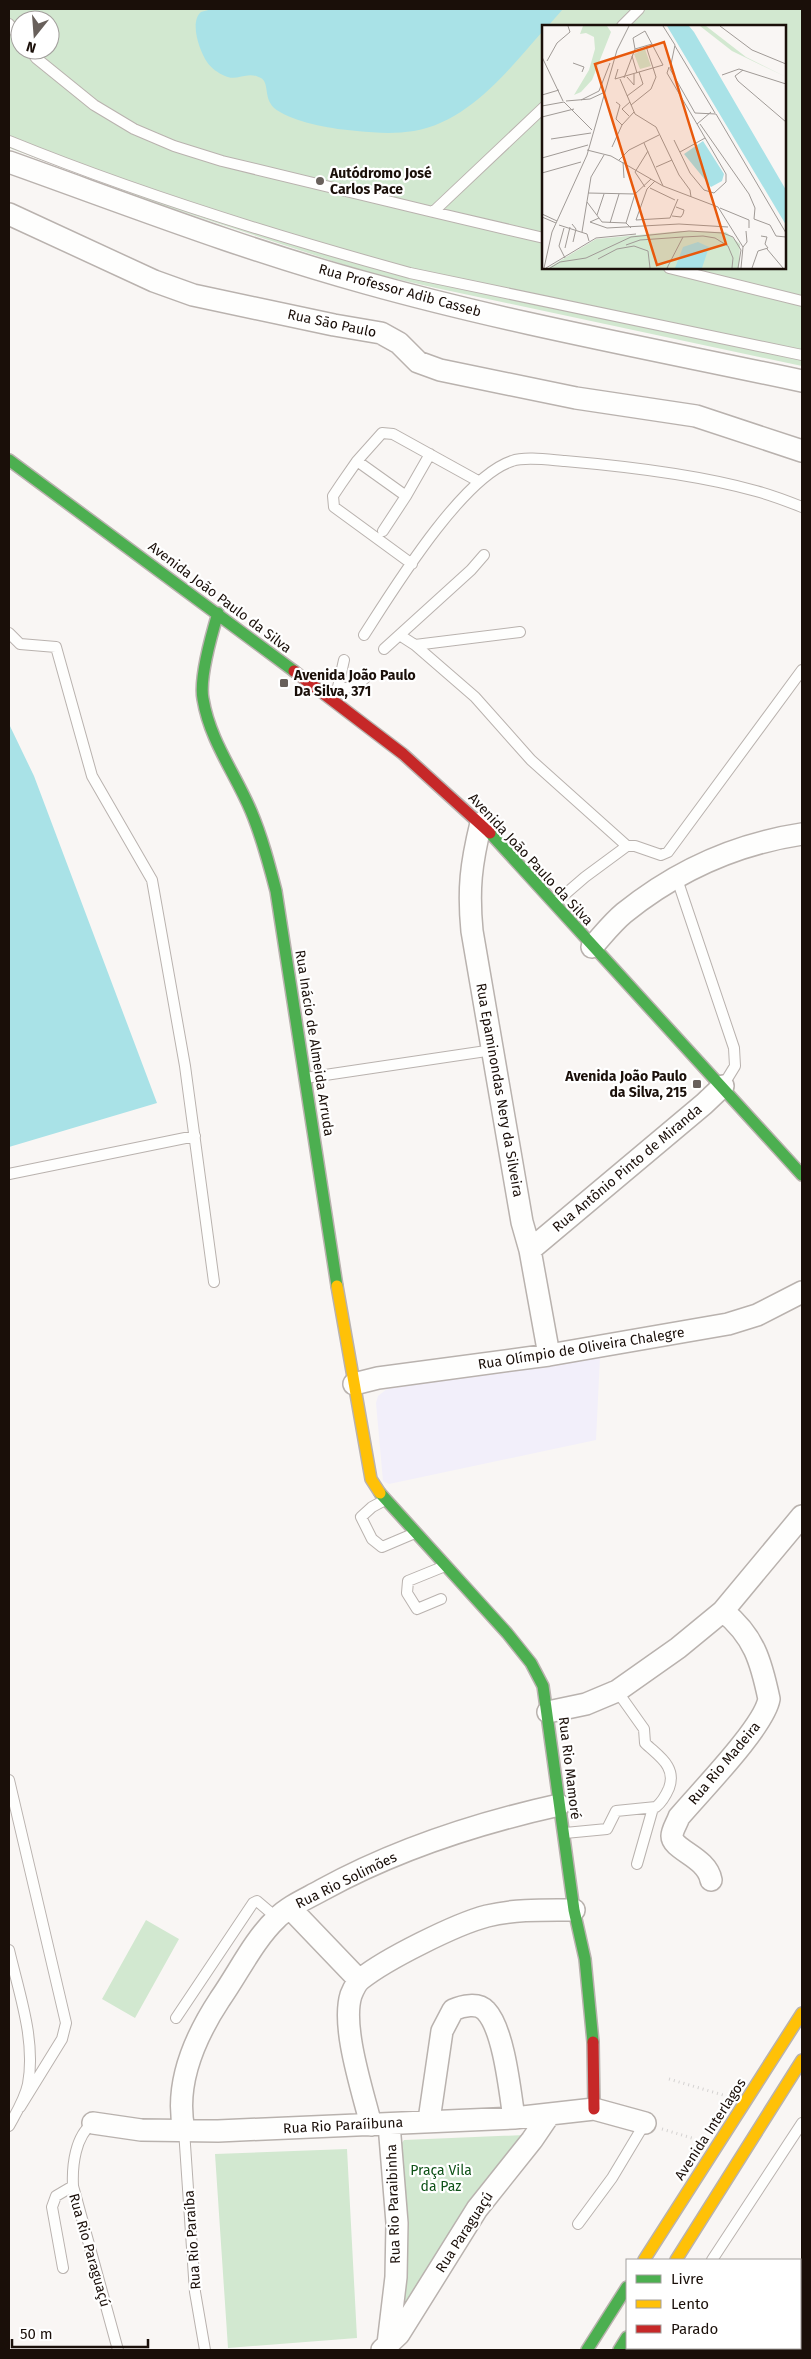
<svg xmlns="http://www.w3.org/2000/svg" width="811" height="2359" viewBox="0 0 811 2359" font-family="'Fira Sans',sans-serif">
  <rect width="100%" height="100%" fill="#f9f6f4"/>
  <path fill="#f2effa" d="M600,1357L596,1440L389,1484L383,1481L376,1403L378,1396L387,1389Z"/>
  <path fill="#d2e8d0" fill-rule="evenodd" d="M9,9H802V366L436,288L366,272L162,205L9,148ZM20,20H50V50H20ZM544,26H785V268H544Z
    M146,1920L179,1939L135,2018L102,1999Z
    M525,2135L401,2312L397,2150L404,2140Z
    M347,2149L357,2338L228,2348L215,2154Z
    M802,2292V2350H747L748,2348H800V2294Z"/>
  <path fill="#a9e2e7" d="M212,9H563L548,26H544L543,31C508,70 470,121 414,131C395,134 376,133 357,131C333,129 301,124 280,112C261,102 271,84 261,78C247,70 237,82 225,76C218,73 211,68 207,62C200,52 189,22 201,12C204,11 209,10 212,9Z
    M9,724L34,776L157,1103L9,1147Z"/>
  <g fill="none" stroke-linecap="round" stroke-linejoin="round">
    <g stroke="#b9b2ae" stroke-width="12">
      <path id="lane" d="M9,24L20,38
        M622,26L639,9
        M30,50L36,58L94,105L134,129L174,146L222,161L433,212L544,107
        M9,141C139,194 275,236 410,273L802,355
        M433,212L544,238
        M669,268L802,301
        M357,461L406,496L430,454
        M383,531L406,496
        M412,564L334,507L333,496L341,484L357,461L382,433L393,434L478,481
        M9,633L20,644L56,647L92,776L152,880L185,1066L214,1282
        M364,635C393,590 462,477 512,461C525,456 551,460 565,461C623,466 699,475 756,491C771,495 787,501 802,507
        M401,636L415,645L475,697L531,760L627,846
        M415,645L520,632
        M384,649L471,570L484,555
        M338,687C352,690 358,686 367,676
        M331,698L338,687L344,660
        M676,876L734,1048L735,1066L724,1084
        M556,902L585,877L627,846H635L661,855L668,852L802,670
        M305,1078L493,1050
        M9,1174L195,1136
        M385,1500L372,1507L361,1517L372,1539L382,1547L415,1533
        M441,1599L417,1609L407,1593L408,1581L445,1566
        M9,1780L66,2023L62,2039L20,2107
        M565,1833L607,1829L616,1811L656,1807C662,1802 666,1795 669,1788C677,1766 658,1756 645,1743L644,1729L617,1691
        M637,1864L653,1808
        M9,1950C19,1993 36,2040 28,2084C25,2099 16,2113 9,2126
        M176,2018L253,1903L257,1901L277,1918
        M93,2123C75,2136 72,2166 73,2186L118,2350
        M184,2130L195,2292L205,2350
        M578,2224L612,2178L645,2123
        M712,2260L802,2123
        M63,2268L52,2207L56,2196L73,2186"/>
    </g>
    <g stroke="#b9b2ae" stroke-width="24">
      <path id="street" d="M9,162C127,204 245,250 366,283C509,323 657,350 802,381
        M9,214L154,281L193,295L334,325L381,333L399,343L418,362L440,370L576,398L696,416L802,451
        M481,823C471,864 468,889 472,931L522,1222L530,1250L549,1355
        M592,947C602,936 612,923 624,913C676,871 736,844 802,834
        M530,1250L704,1104L723,1086
        M354,1384L378,1378L549,1355L728,1324L757,1315L802,1292
        M548,1712L586,1704L617,1691L678,1648L723,1611L802,1516
        M711,1880C707,1857 672,1850 672,1836C672,1830 677,1823 679,1817C700,1792 764,1727 769,1699C761,1661 754,1636 723,1611
        M290,1908L359,1980
        M429,2120L442,2031L453,2010C462,2006 478,2002 486,2011C504,2030 510,2092 514,2118
        M93,2123L141,2130L218,2131L514,2118L594,2109L645,2123
        M371,2125C363,2092 341,2027 351,1995C353,1990 357,1982 361,1979C386,1959 456,1924 487,1916C516,1909 544,1910 574,1910
        M184,2130C174,2083 195,2037 220,1999C239,1972 253,1941 277,1918C289,1906 306,1899 322,1890C395,1850 478,1823 559,1805
        M388,2344L396,2277L397,2223L389,2124
        M382,2350L399,2334L477,2209L532,2140L549,2115"/>
    </g>
    <g stroke="#b9b2ae" stroke-width="14">
      <path id="fast" d="M9,460L294,671
        M218,613C212,633 199,679 203,699C210,741 235,773 251,811C262,837 269,864 276,891L337,1286
        M490,833L802,1175
        M380,1493L507,1633L531,1663L543,1686L574,1910L585,1959L593,2042
        M587,2350L627,2287
        M619,2350L627,2337"/>
    </g>
    <g stroke="#b9b2ae" stroke-width="14">
      <path id="slow" d="M337,1286L371,1479L380,1493
        M644,2260L802,2013
        M676,2260L802,2060"/>
    </g>
    <g stroke="#b9b2ae" stroke-width="14">
      <path id="jam" d="M294,671L403,754L490,833
        M593,2042L594,2109"/>
    </g>
    <path stroke="#d4d2d1" stroke-width="3" stroke-dasharray="1 4" stroke-linecap="butt" d="M669,2079L723,2095
      M662,2129L695,2139"/>
    <use href="#lane" stroke="#fefefd" stroke-width="10"/>
    <use href="#street" stroke="#fefefd" stroke-width="21"/>
    <use href="#fast" stroke="#4caf50" stroke-width="11"/>
    <use href="#slow" stroke="#ffc107" stroke-width="11"/>
    <use href="#jam" stroke="#c62828" stroke-width="11"/>
  </g>
  <g fill="#68605b" stroke="#fff" stroke-width="2">
    <circle cx="320" cy="181" r="5"/>
    <rect x="279" y="678" width="10" height="10" rx="2.5"/>
    <rect x="692" y="1079" width="10" height="10" rx="2.5"/>
  </g>
  <g text-anchor="middle" stroke-width="4.5" stroke-linejoin="round" paint-order="stroke">
    <g font-size="14" font-weight="bold" fill="#1a0f09" stroke="#fff" text-anchor="start">
      <text x="330" y="178">Autódromo José<tspan x="330" dy="16">Carlos Pace</tspan></text>
      <text x="294" y="680">Avenida João Paulo<tspan x="294" dy="16">Da Silva, 371</tspan></text>
      <text x="687" y="1081" text-anchor="end">Avenida João Paulo<tspan x="687" dy="16">da Silva, 215</tspan></text>
    </g>
    <g font-size="14" fill="#1a0f09" stroke="#fff">
      <text transform="translate(400 290) rotate(15)" y="5">Rua Professor Adib Casseb</text>
      <text transform="translate(332 323) rotate(12)" y="5">Rua Sāo Paulo</text>
      <text transform="translate(220 597) rotate(37)" y="5">Avenida João Paulo da Silva</text>
      <text transform="translate(531 859) rotate(47)" y="5">Avenida João Paulo da Silva</text>
      <text transform="translate(315 1043) rotate(81)" y="5">Rua Inácio de Almeida Arruda</text>
      <text transform="translate(500 1090) rotate(80)" y="5">Rua Epaminondas Nery da Silveira</text>
      <text transform="translate(627 1168) rotate(-40)" y="5">Rua Antônio Pinto de Miranda</text>
      <text transform="translate(581 1348) rotate(-9)" y="5">Rua Olímpio de Oliveira Chalegre</text>
      <text transform="translate(724 1763) rotate(-50)" y="5">Rua Rio Madeira</text>
      <text transform="translate(570 1768) rotate(83)" y="5">Rua Rio Mamoré</text>
      <text transform="translate(346 1880) rotate(-26)" y="5">Rua Rio Solimões</text>
      <text transform="translate(343 2125) rotate(-3)" y="5">Rua Rio Paraíibuna</text>
      <text transform="translate(710 2129) rotate(-57)" y="5">Avenida Interlagos</text>
      <text transform="translate(393 2204) rotate(-92)" y="5">Rua Rio Paraibinha</text>
      <text transform="translate(464 2232) rotate(-57)" y="5">Rua Paraguaçú</text>
      <text transform="translate(192 2240) rotate(-94)" y="5">Rua Rio Paraíba</text>
      <text transform="translate(90 2250) rotate(74)" y="5">Rua Rio Paraguaçú</text>
    </g>
    <g font-size="14" fill="#0f5218" stroke="#fff">
      <text x="441" y="2175">Praça Vila<tspan x="441" dy="16">da Paz</tspan></text>
    </g>
  </g>
  <g transform="translate(542 25)">
    <rect width="244" height="244" fill="#f9f6f4"/>
    <path d="M41,1H65L69,7L50,55L39,67L32,70L47,45L53,24L52,12L44,8L38,9ZM158,1H164L204,32L244,52L190,26ZM103,24L109,41L98,44L92,29ZM139,206L184,207L198,219L197,243H6L54,214Z" fill="#d2e8d0"/>
    <path d="M125,1H147L152,7L244,165V200ZM161,116L182,149L180,156L169,162L142,129ZM156,217L167,222L160,243H133L141,222Z" fill="#a9e2e7"/>
    <path fill="none" stroke="#a09a96" stroke-width="1" d="M121,1L133,20L128,44L153,88L174,89L244,208M178,1L210,25L244,39M133,21L173,88M93,24L110,19M90,31L95,48M0,32L21,76M5,36L15,18L28,7L26,1M31,38L42,42L40,47M127,42L125,48L155,99L169,87M76,44L73,54L121,40L103,6L91,13L93,24M201,45L193,51L196,56L244,97M180,50L197,44L244,59M85,52L92,60V49M82,53L93,24M78,54L93,89L114,102L137,150L148,165L149,172M0,70L17,65M85,71L101,59L97,47M39,75L57,66L68,38M24,76L48,74L63,67M22,77L50,105M74,77L78,80L74,94L80,100M89,80L109,64L114,52L104,21M0,81L22,77M87,91L80,84L88,77M0,92L32,84M158,99L207,169L213,183L212,194L228,200L234,211L244,212M9,114L49,108M132,115L148,148L162,165L172,168L184,157V149L155,99M102,118L121,161M70,122L80,100L92,87M45,125L69,131L121,161L176,182L201,222L199,243M138,127L163,113M0,133L46,120M77,135L87,125L117,110M81,137L82,153M114,142L130,135M0,148L39,137M113,156L105,164L94,195L128,193L136,174M103,162L93,147L106,126M108,163L133,175M46,168L93,169L109,154M45,177L60,197L84,198L89,203M178,183L207,195V203M0,189L15,196M55,190L62,169M130,191L139,192L141,189L142,185L134,182M0,192L14,198M57,193L48,197L65,203L137,199L186,202M68,198L77,169M84,198L93,169M30,199L34,204L31,217M17,200L45,209L47,216M22,203L17,221L23,233M40,207L49,152L62,130M84,220L98,215L141,212M201,222L205,217L204,206M23,223L28,202M225,224L241,243M56,234L75,224L92,221L106,226L108,243M2,243L10,207L45,130L75,25L87,1M4,243L54,213L94,209M8,243L18,237L44,233L89,212L147,206L181,208L191,212L199,225L196,243M125,243L141,212L161,211L173,213L186,221L191,233L190,243M210,243L216,226L226,223L223,219L225,212L219,211"/>
    <path fill="#e8590c" fill-opacity="0.15" stroke="#e8590c" stroke-width="2.5" d="M122,17L184,219L115,240L53,39Z"/>
    <rect width="244" height="244" fill="none" stroke="#1a0f09" stroke-width="2.5"/>
  </g>
  <rect width="811" height="2359" fill="none" stroke="#1a0f09" stroke-width="20"/>
  <rect x="626" y="2259" width="175" height="90" fill="#ffffff" stroke="#a39f9d"/>
  <rect x="636" y="2275" width="25" height="8" fill="#4caf50" stroke="#a39f9d"/>
  <text x="671" y="2284" font-size="15" fill="#1a0f09">Livre</text>
  <rect x="636" y="2300" width="25" height="8" fill="#ffc107" stroke="#a39f9d"/>
  <text x="671" y="2309" font-size="15" fill="#1a0f09">Lento</text>
  <rect x="636" y="2325" width="25" height="8" fill="#c62828" stroke="#a39f9d"/>
  <text x="671" y="2334" font-size="15" fill="#1a0f09">Parado</text>
  <g transform="translate(35 35) rotate(197)"><circle r="24" fill="#ffffff" stroke="#a39f9d"/>
  <path d="M0-4L9 19L0 12L-9 19Z" fill="#68605b"/>
  <text y="-8" font-size="14" font-weight="bold" text-anchor="middle" fill="#1a0f09">N</text>
  </g>
  <path d="M12 2339v8h136v-8" fill="none" stroke="#1a0f09" stroke-width="2.5"/>
  <text x="20" y="2339" font-size="15" fill="#1a0f09" stroke="#ffffff" stroke-width="4" paint-order="stroke">50 m</text>
</svg>
